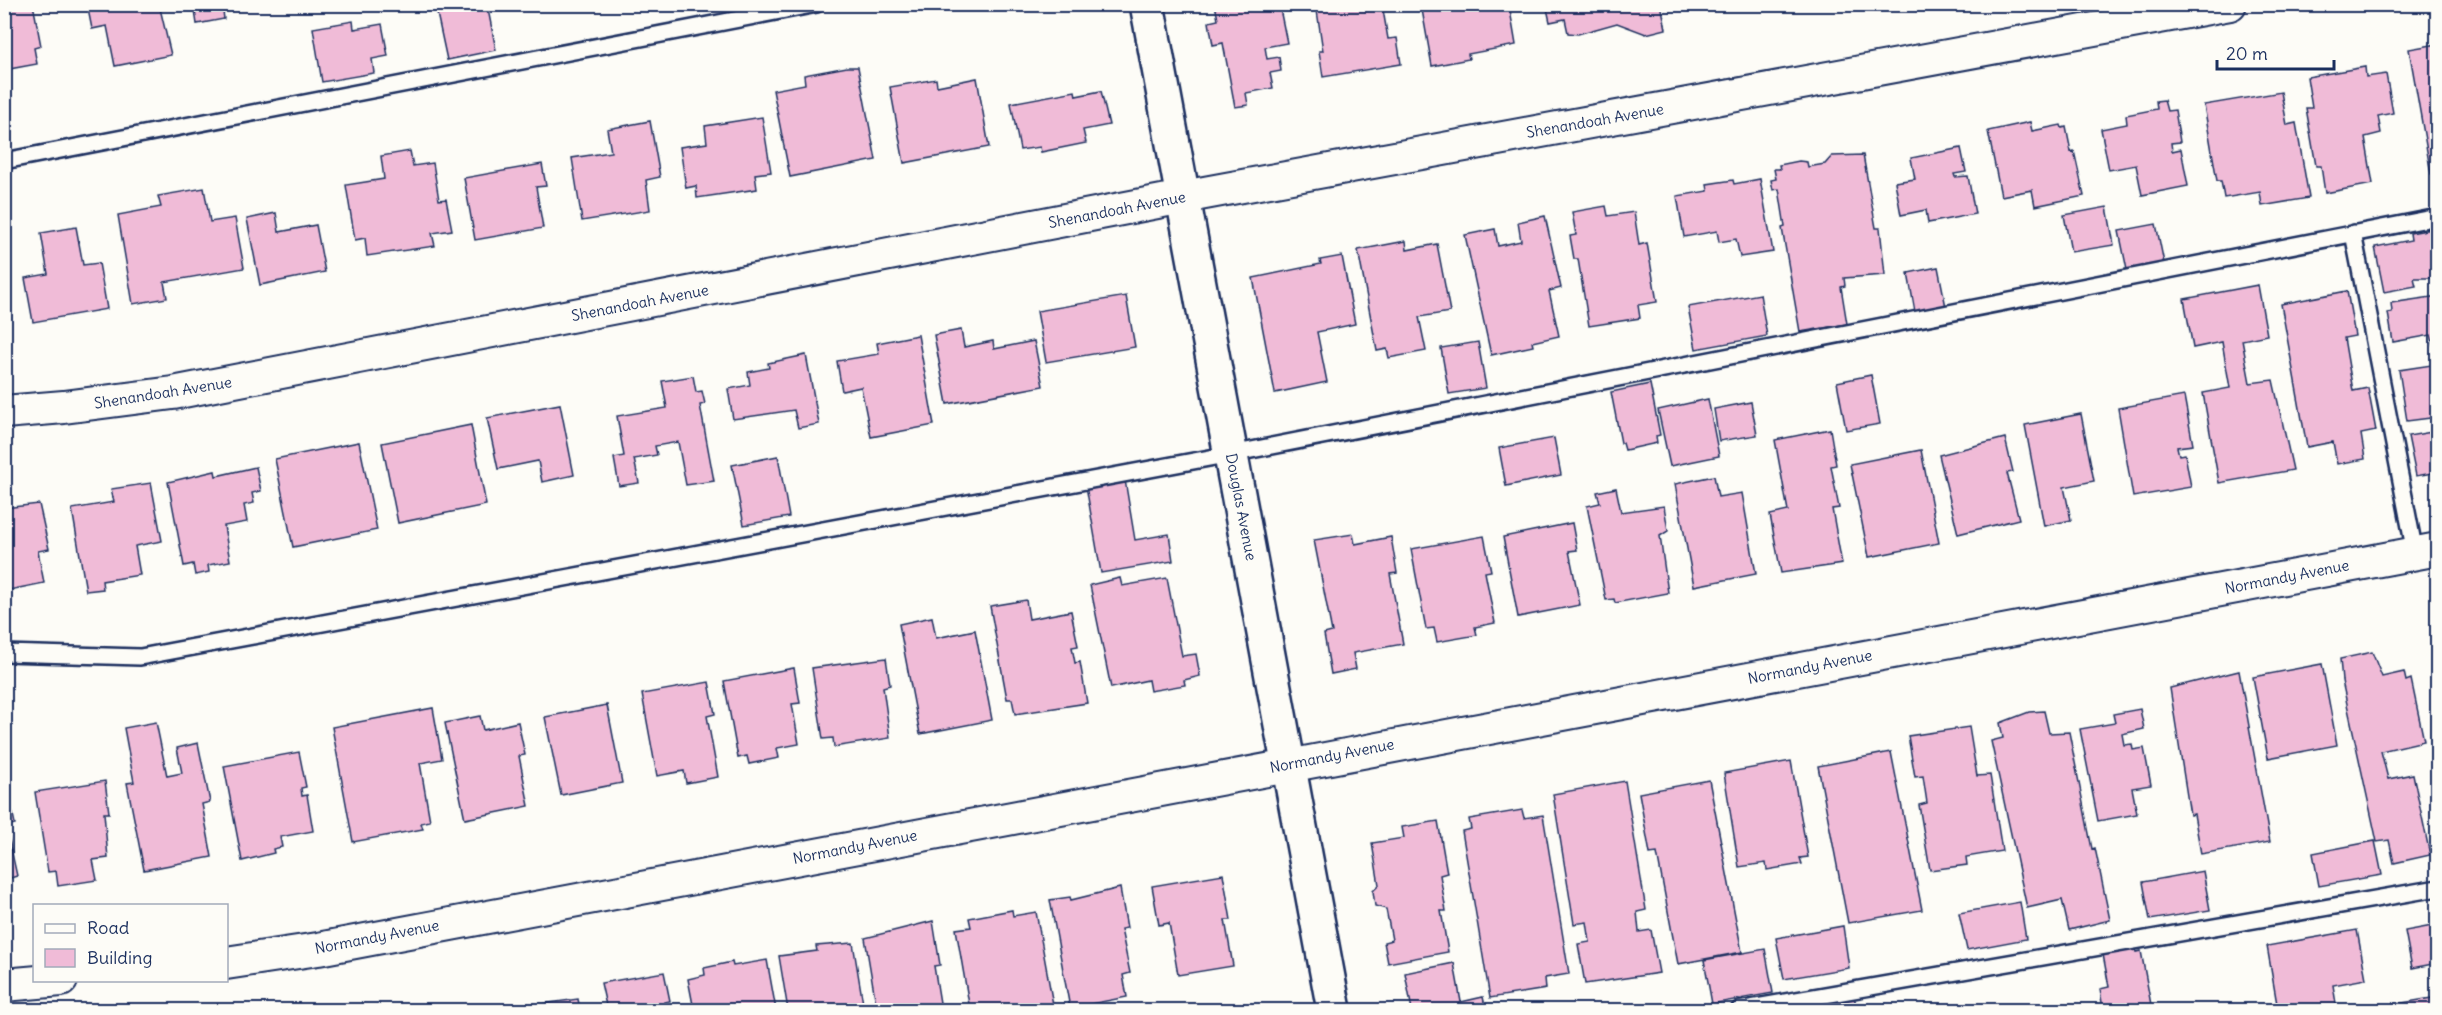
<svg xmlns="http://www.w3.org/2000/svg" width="2442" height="1015" viewBox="0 0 2442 1015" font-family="Delius,sans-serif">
  <rect width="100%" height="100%" fill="#fdfcf7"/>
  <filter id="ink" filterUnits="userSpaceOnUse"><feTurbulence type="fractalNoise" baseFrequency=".0167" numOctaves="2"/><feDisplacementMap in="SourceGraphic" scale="12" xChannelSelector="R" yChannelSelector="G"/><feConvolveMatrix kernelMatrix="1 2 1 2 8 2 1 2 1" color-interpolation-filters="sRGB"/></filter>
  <g filter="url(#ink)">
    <path fill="#f0bbd7" stroke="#1b2f5e" stroke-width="1.5" d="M4,4H33L41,46L34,48L37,64L4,70Z
      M87,4H159L171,55L115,66L107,26L92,29Z
      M194,4H222L224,19L197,24Z
      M435,4H487L496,50L447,60Z
      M1215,4H1279L1287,43L1265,47L1267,59L1279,57L1281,71L1270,73L1273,88L1246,93L1248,105L1235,107L1223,43L1213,45L1209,22L1218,20Z
      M1316,4H1382L1388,39L1397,38L1401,64L1323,77L1319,51H1323Z
      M1421,4H1509L1516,45L1468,54L1469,59L1432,66Z
      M1546,4H1661L1666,29L1646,34L1617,23L1578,34L1568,33L1565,19L1550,22Z
      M353,21L354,29L382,24L388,56L372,59L374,73L322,82L313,28Z
      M2438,44V173L2431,174L2409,49Z
      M847,67H858L876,160L790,177L773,90L805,84L804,75Z
      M2365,67L2366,77L2386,74L2393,113L2378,116L2381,133L2365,137L2373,184L2325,193L2321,166H2316L2306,108H2312L2307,77Z
      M977,78L989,147L904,163L890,87L936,79L937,86Z
      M1075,91L1076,96L1101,91L1109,125L1083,130L1086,143L1041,152L1040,147L1020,150L1011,103Z
      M2281,92L2287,125L2296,123L2309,198L2262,206L2260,192L2224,198L2221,181H2217L2204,105Z
      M2164,100L2167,111L2175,110L2180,142L2171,143L2172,151L2181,149L2188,186L2142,195L2136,165L2109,170L2101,129L2127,124L2126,115L2157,109L2156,101Z
      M762,117L771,172L755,174L757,189L697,198L696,186L686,188L680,147L707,143L705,126Z
      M650,121L660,177L646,180L650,210L582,221L572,158L611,152L607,129Z
      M2030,122L2032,131L2061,125L2062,128L2066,127L2071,152L2074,151L2084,196L2035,206L2032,190L2001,196L1988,131Z
      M1961,148L1966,172L1954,174L1955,177L1968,176L1975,214L1928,223L1926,210L1901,215L1895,182L1915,179L1911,158Z
      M410,151L413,166L433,163L439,200L446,199L452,230L432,233L435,246L367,256L365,238L355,240L346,185L384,179L381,156Z
      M1863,155L1876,228H1880L1885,275L1844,278L1845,286L1841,287L1847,324L1800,332L1782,228L1785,227L1779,189L1773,190L1771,180L1776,179L1774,169H1780L1779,165L1799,161L1807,162L1808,167L1825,164L1832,156Z
      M542,164L546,186L536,187L543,228L475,240L464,178Z
      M1760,179L1773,252L1740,257L1736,239L1719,242L1717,231L1684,237L1677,196L1708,191L1707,184L1733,180L1734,184Z
      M204,188L210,222L235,218L244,268L164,282L167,298L133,304L118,215L161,207L158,196Z
      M1606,206L1608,216L1634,212L1639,245L1647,243L1657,302L1638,305L1640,318L1589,326L1578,259H1574L1570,236L1576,235L1572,212Z
      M2107,207L2114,245L2071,252L2064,215Z
      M276,213L279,232L316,225L325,272L260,285L247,219Z
      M1545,216L1561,288L1549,291L1559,336L1532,342L1533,346L1491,355L1465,235L1495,229L1498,246L1521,241L1518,222Z
      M2156,224L2164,263L2127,270L2119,231Z
      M76,227L83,265L99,263L107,309L33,322L25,278L48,274L41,233Z
      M2438,228V278H2414L2416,286L2384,292L2375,247L2411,240L2410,233Z
      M1406,241L1407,250L1437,244L1450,312L1419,317L1426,351L1389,358L1387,349L1377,351L1358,250Z
      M1342,256L1355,324L1317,332L1327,382L1275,393L1253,278L1321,264L1320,260Z
      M1938,267L1946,307L1915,312L1908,273Z
      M2258,285L2267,335L2242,340L2250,383L2273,380L2293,470L2219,483L2203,393L2230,388L2222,342L2193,348L2184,299Z
      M2347,291L2355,336L2344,338L2353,391L2368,388L2376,431L2361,434L2365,459L2337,464L2333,442L2307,447L2281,304Z
      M1760,294L1767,336L1696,349L1688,307Z
      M1126,296L1135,347L1046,362L1037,311Z
      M2438,296V351L2435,352L2431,335L2393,342L2388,313L2392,312L2391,303Z
      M961,330L964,347L993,341L994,349L1034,341L1043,386L947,404L934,335Z
      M918,335L934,425L871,437L861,387L842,391L837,361L879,354L877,343Z
      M1478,342L1486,388L1449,394L1441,348Z
      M806,355L819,424L798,428L794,410L733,419L728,389L750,385L748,372L769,368L768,363Z
      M2438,364V417L2407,421L2399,370Z
      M1871,375L1880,424L1846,430L1837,382Z
      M693,376L696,392L702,391L705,404L700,405L714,481L686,485L678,442L655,446L657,455L634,459L639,483L619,486L614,458L624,456L617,416L667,408L662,381Z
      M1650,384L1660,435L1656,436L1657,443L1625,450L1623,443H1621L1611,392Z
      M2184,396L2193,445L2177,447L2179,455L2185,454L2191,487L2133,497L2118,408Z
      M1708,399L1719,456L1670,466L1658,410Z
      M1751,402L1757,435L1719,441L1714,409Z
      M560,404L574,475L542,482L538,461L498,469L487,418Z
      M2081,414L2094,481L2064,487L2071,520L2044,526L2025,425Z
      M471,425L486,505L398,523L382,443Z
      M1830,429L1836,465L1831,466L1839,508L1832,509L1842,564L1781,573L1770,515L1788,511L1775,440Z
      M2438,431V472L2416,476L2408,436Z
      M1554,438L1561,475L1506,486L1499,448Z
      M2005,438L2013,472L2007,473L2019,519L1958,534L1939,455Z
      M359,442L377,530L293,547L275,459Z
      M1921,450L1939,543L1869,557L1850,464Z
      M778,456L789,517L744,525L732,465Z
      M256,467L261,491L252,493L254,503L244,505L247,522L224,526L230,561L208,565L209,572L195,575L193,564L184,566L168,482L215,471L216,476Z
      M1714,476L1718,497L1742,493L1756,574L1694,586L1675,484Z
      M1125,480L1135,540L1169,534L1173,561L1101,573L1086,486Z
      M151,483L162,541L135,546L140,575L102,581L103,589L86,591L72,509L114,502L111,489Z
      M1616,488L1621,512L1664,506L1668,531L1660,536L1668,593L1615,603L1614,599L1606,600L1587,506L1600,503L1597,492Z
      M39,504L49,549L38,551L44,583L4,591V508Z
      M1572,523L1577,550L1569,551L1580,605L1518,617L1503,537Z
      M1353,534L1355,544L1391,537L1397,573L1390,574L1403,644L1353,653L1356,669L1331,674L1324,634L1332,632L1314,540Z
      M1484,536L1491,571L1485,572L1495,623L1475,627L1477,635L1437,642L1434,628L1426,629L1411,549Z
      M1120,578L1122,586L1167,578L1182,656L1196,654L1200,676L1184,680L1185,685L1150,691L1148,680L1111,688L1090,585Z
      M1026,600L1029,619L1071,611L1078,646L1072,647L1075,663L1080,662L1087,703L1015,714L1012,699H1007L990,606Z
      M932,617L936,638L975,630L992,720L920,734L899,624Z
      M2372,652L2382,677L2404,672L2406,681L2411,679L2424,741L2381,751L2388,779L2413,774L2430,855L2394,863L2389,840L2377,842L2342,681L2340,659Z
      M886,658L890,685L883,687L890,738L834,747L833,738L823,739L812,668Z
      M2322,664L2337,745L2268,758L2253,677Z
      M794,668L800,703L792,704L799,744L777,748L779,758L749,764L747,756L738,758L724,681Z
      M2239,671L2270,842L2201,854L2194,814L2190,815L2170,688Z
      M709,682L715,714L707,716L718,777L686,783L684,771L657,776L642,694Z
      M607,705L622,783L561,795L545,717Z
      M433,708L442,759L420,763L430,821L421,823L423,829L353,842L332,727Z
      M2140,709L2144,729L2122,734L2124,745L2132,744L2133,750L2144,748L2151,785L2132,788L2137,814L2098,821L2080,729L2115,723L2113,714Z
      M2044,711L2049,733L2069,732L2092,849L2095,848L2110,920L2069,930L2062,900L2027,908L1991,741L2003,738L2000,723L2029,712Z
      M480,716L483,730L518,722L525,755L519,756L529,806L465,819L445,723Z
      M156,722L167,776L182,773L177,748L198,743L210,802L202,804L212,857L144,870L127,783L134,782L124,728Z
      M1969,727L1977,776L1990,775L2002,851L1966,857L1967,865L1930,870L1919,805L1927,803L1923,776L1915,777L1908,736Z
      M299,752L306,787L301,788L302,796L307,795L313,831L280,837L282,847L273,849L274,853L242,861L224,766Z
      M1891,752L1922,910L1848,923L1818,766Z
      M1791,761L1808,857L1800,858L1802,864L1767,870L1766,863L1739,867L1724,773Z
      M1709,780L1742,952L1678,964L1657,853L1650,854L1639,793Z
      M105,781L109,813H104L108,858L93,860L97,880L58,886L56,871L48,872L35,792Z
      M1625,781L1646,910L1637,912L1639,932L1651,930L1659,973L1585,984L1578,944L1590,942L1587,922L1574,924L1553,794Z
      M4,791H8L15,824L6,826L17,876L4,880Z
      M1522,810L1524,818L1543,815L1569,974L1545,978L1546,989L1490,998L1462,831L1471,829L1469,819Z
      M1438,821L1447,873L1440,875L1446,911H1441L1448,952L1388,963L1384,942L1392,940L1386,909L1375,906L1373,891L1379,885L1372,843L1404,838L1402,827Z
      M2375,841L2382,875L2319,886L2313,853Z
      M2203,871L2210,910L2150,920L2143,882Z
      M1223,874L1231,920H1225L1233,966L1178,975L1169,923L1159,925L1152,886Z
      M1120,888L1127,928L1121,929L1130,973L1123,975L1127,997L1070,1008L1050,900L1070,897L1071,900Z
      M2020,902L2026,939L1967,950L1959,913Z
      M1012,910L1013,916L1036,912L1054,1010H970L956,929L971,927L969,918Z
      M933,921L940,965L934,966L941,1009L877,1010L865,938Z
      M2438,925V963L2412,968L2405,931Z
      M1843,926L1849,968L1784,979L1776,938Z
      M2357,930L2366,979L2333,985L2337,1010H2278L2267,946Z
      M853,943L864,1010H788L779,956L817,951L816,946Z
      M2134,943L2136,952L2141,951L2152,1010H2103L2100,989L2109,987L2102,949Z
      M1765,949L1773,993L1712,1004L1704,960Z
      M767,960L776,1010H694L688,979L705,975L704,968L732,962L733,966Z
      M1454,963L1461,1002L1483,997L1486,1010H1412L1405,973Z
      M664,972L670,1001L664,1002L666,1010H607L601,983Z
      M1854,996L1857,1010H1793V1008Z
      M2438,997V1010H2385L2384,1006Z
      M578,999L580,1010H505L504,1009Z"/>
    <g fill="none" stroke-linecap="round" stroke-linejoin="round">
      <g stroke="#1b2f5e" stroke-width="20">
        <path id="service" d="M4,161L817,4
          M2353,233L2415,553
          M4,653L140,657L1231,454L2438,217
          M1739,1010L2438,888"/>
      </g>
      <g stroke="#1b2f5e" stroke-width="36">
        <path id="minor" d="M4,412L64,407L173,393L1183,197L2230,4
          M226,963L318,949L2438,549
          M4,985L61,980"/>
      </g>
      <g stroke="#1b2f5e" stroke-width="38">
        <path id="tertiary" d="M1147,4L1334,1010"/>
      </g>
      <use href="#service" stroke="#fdfcf7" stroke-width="15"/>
      <use href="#minor" stroke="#fdfcf7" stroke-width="32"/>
      <use href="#tertiary" stroke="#fdfcf7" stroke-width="33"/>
    </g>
  </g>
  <g text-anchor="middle" stroke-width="4.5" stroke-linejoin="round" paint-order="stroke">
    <g font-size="15" fill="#1b2f5e" stroke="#fdfcf7">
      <text transform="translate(1595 121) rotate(-10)" y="5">Shenandoah Avenue</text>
      <text transform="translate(1117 210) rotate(-11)" y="5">Shenandoah Avenue</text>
      <text transform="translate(640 303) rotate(-11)" y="5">Shenandoah Avenue</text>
      <text transform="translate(163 393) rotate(-9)" y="5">Shenandoah Avenue</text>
      <text transform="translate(1241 507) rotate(79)" y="5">Douglas Avenue</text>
      <text transform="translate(2287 577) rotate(-11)" y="5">Normandy Avenue</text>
      <text transform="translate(1810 667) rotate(-11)" y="5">Normandy Avenue</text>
      <text transform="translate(1332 756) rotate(-11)" y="5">Normandy Avenue</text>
      <text transform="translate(855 847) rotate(-11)" y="5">Normandy Avenue</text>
      <text transform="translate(377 937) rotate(-11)" y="5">Normandy Avenue</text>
    </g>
  </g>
  <rect width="2442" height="1015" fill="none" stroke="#fdfcf7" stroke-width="24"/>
  <rect x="12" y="12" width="2418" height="991" fill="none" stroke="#1b2f5e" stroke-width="2" filter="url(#ink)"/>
  <rect x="33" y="904" width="195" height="78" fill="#fdfcf7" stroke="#a3aaba" stroke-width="1.5"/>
  <rect x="45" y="924" width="30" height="9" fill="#fdfcf7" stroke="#a3aaba" stroke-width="1.5"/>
  <text x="87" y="934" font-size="18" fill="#1b2f5e">Road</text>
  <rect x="45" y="949" width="30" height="18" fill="#f0bbd7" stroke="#a3aaba" stroke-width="1.5"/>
  <text x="87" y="964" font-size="18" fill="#1b2f5e">Building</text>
  <path d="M2217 60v9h117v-9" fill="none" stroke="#1b2f5e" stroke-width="3"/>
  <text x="2226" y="60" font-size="18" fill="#1b2f5e" stroke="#fdfcf7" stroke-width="4.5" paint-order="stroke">20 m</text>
</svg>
